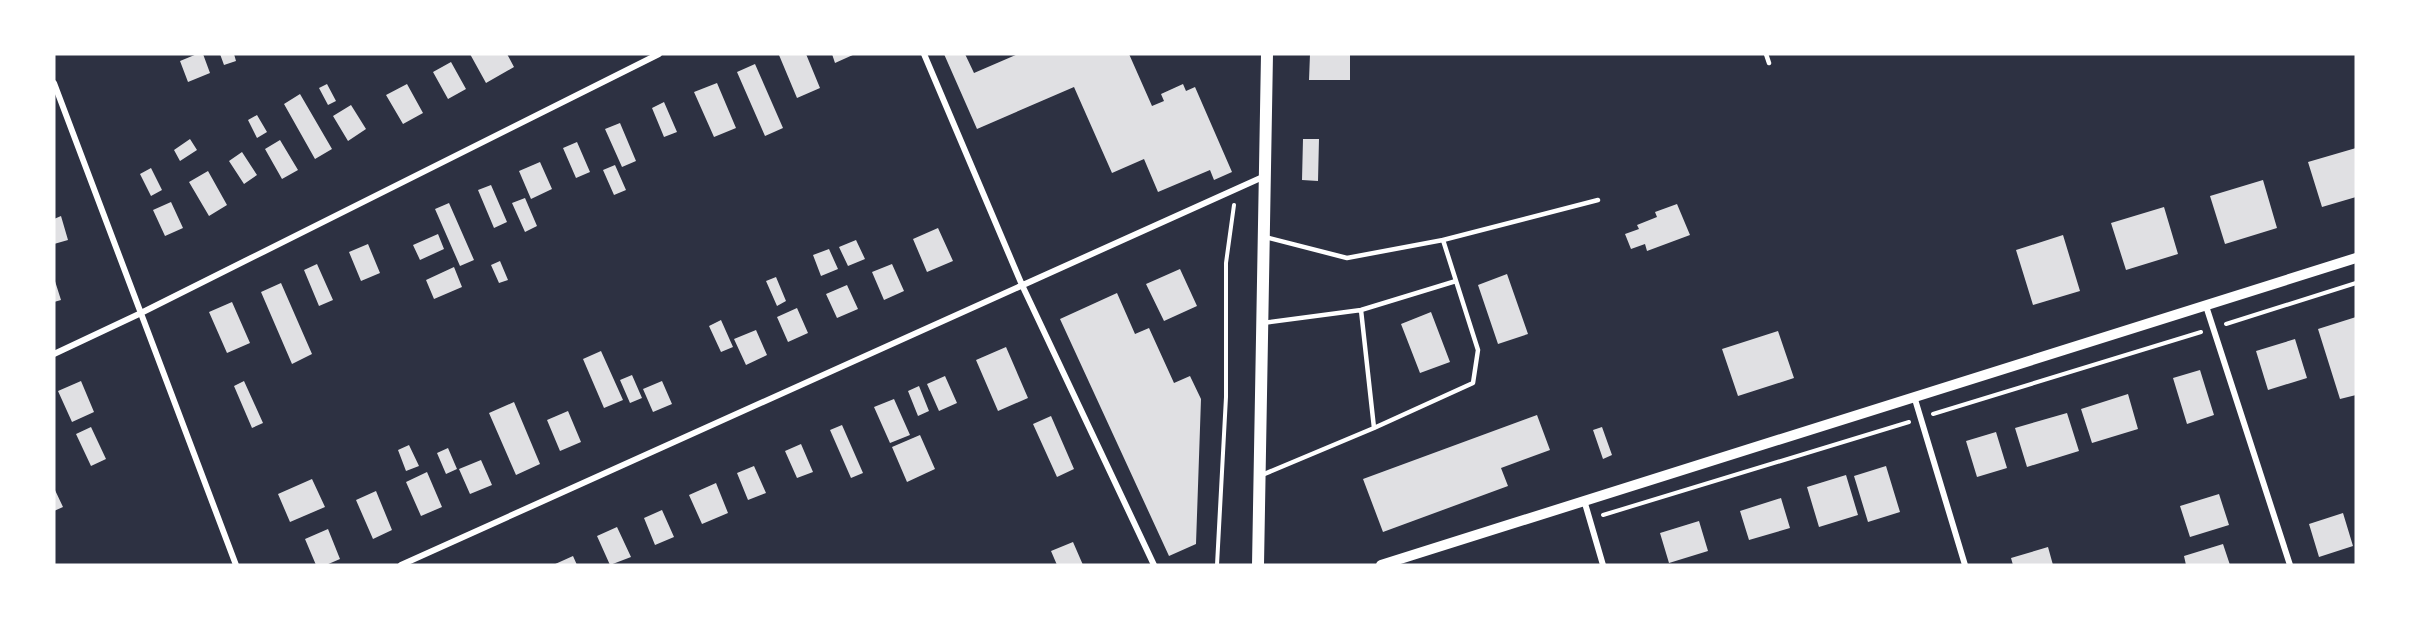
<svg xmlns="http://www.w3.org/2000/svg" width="2410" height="619" viewBox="0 0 2410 619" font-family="Ubuntu,sans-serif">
  <rect width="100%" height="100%" fill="#2d3142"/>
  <path fill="#e0e0e3" d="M197,54H203L210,73L188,82L180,61Z
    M220,54H234L236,61L224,65Z
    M470,54H507L514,67L486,83Z
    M781,54H806L820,88L797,98L779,55Z
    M832,54H855L835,63Z
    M944,54H965L974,73L1018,54H1129L1152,106L1164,101L1161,94L1183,84L1186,91L1195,87L1232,172L1214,180L1210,170L1158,192L1144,159L1112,173L1074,87L977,129Z
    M1310,54H1350V80H1309Z
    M451,62L466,89L448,99L433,72Z
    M755,64L783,128L765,136L737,72Z
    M717,83L736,128L714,137L694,92Z
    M327,84L336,101L328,105L319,88Z
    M407,84L423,113L403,124L386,95Z
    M300,94L332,149L315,159L284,104Z
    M664,102L677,132L664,137L652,108Z
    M351,105L366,129L348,141L333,116Z
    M257,115L267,132L257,138L248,120Z
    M620,123L636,161L622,167L605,129Z
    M190,139L197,150L180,161L174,150Z
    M1303,139H1319L1318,181L1302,180Z
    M280,140L298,170L282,179L265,149Z
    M577,142L590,172L576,178L563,148Z
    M2356,148V197L2322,207L2308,162Z
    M242,152L257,175L244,184L229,161Z
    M540,162L552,189L531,199L519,171Z
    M615,165L626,190L614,195L603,170Z
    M151,168L162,190L151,196L140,174Z
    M208,171L227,205L209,216L189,182Z
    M2263,180L2277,228L2225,244L2210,196Z
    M491,185L507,222L494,228L478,190Z
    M525,198L537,226L525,232L512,203Z
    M171,202L183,228L165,236L153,210Z
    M449,203L474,260L460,266L435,209Z
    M1677,204L1690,235L1647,251L1645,244L1631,249L1625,234L1639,229L1637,225L1657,217L1655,212Z
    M2164,207L2178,254L2126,270L2111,223Z
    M61,216L68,240L54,244V219Z
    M938,228L953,261L927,272L913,239Z
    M438,234L444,249L420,260L413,245Z
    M2063,235L2080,291L2033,305L2016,250Z
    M856,240L865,259L848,266L839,247Z
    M368,244L380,273L361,281L349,252Z
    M829,249L838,269L821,276L813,255Z
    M500,261L508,280L499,283L491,265Z
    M317,264L333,300L319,306L304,270Z
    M892,264L904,291L884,300L872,272Z
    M454,267L462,287L434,299L426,280Z
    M1180,269L1197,306L1164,321L1146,284Z
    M1507,274L1528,334L1498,344L1478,285Z
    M776,277L786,301L777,306L766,281Z
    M54,278L61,300L54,302Z
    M281,283L312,354L292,364L261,292Z
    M847,285L858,309L837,318L826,294Z
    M1117,293L1135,334L1149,328L1174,383L1190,376L1201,399L1196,544L1169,556L1060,319Z
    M232,302L250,343L227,353L209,312Z
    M797,308L808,333L788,342L777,317Z
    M1431,312L1450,362L1420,373L1401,324Z
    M2356,317V395L2340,399L2318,329Z
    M721,320L733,347L721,352L709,326Z
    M756,330L767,355L746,365L734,339Z
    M1778,331L1794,378L1738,396L1722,349Z
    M2295,339L2307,378L2268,390L2256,351Z
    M1006,347L1028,398L998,411L976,360Z
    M601,351L623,400L604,408L583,359Z
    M2200,370L2214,415L2187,424L2173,378Z
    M632,375L642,398L630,403L620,380Z
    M945,376L957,403L939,411L927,384Z
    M81,381L94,412L72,422L58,391Z
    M244,381L263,423L252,428L234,386Z
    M662,381L672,404L653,412L643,389Z
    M919,386L929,411L918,416L908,391Z
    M2128,394L2138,429L2092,443L2081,409Z
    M894,399L910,435L890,443L874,407Z
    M514,402L540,464L516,475L489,413Z
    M568,411L581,442L560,451L547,420Z
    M2067,413L2079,451L2027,467L2015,428Z
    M1537,415L1550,450L1501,468L1508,486L1383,532L1363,479Z
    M1051,416L1074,469L1057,477L1033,424Z
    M842,425L863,473L851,478L830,430Z
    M91,427L106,459L91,466L76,434Z
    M1602,427L1612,455L1603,459L1593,430Z
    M1996,432L2007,468L1977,477L1966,441Z
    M920,435L935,469L907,482L892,447Z
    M801,444L813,472L797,478L785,451Z
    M409,445L419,466L406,471L398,450Z
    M448,448L457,469L446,474L437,453Z
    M481,460L492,485L470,494L459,469Z
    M754,466L766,493L748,500L737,473Z
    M1886,466L1900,512L1868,522L1854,476Z
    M427,472L442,507L421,516L406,482Z
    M1846,475L1858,515L1819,527L1807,487Z
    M312,479L325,507L290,522L278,494Z
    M716,483L728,513L702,524L689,495Z
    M54,488L63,507L54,511Z
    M376,491L392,530L373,539L356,500Z
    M2219,494L2229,525L2190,537L2180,506Z
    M1781,498L1790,528L1749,540L1740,511Z
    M662,510L674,537L655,545L644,518Z
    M2343,513L2353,546L2319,557L2309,524Z
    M1699,521L1708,551L1669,563L1660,533Z
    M617,527L631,557L610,565L597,536Z
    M328,529L340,559L326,565H316L305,539Z
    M1073,542L1083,565H1057L1051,551Z
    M2223,544L2230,565H2186L2184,556Z
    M2048,547L2053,565H2013L2011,558Z
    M573,556L577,565H553Z"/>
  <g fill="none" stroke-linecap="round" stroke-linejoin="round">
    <path stroke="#fff" stroke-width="4" d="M2226,324L2356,283
      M1933,414L2201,332
      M1603,515L1909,422
      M1217,565L1226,397V263L1234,205"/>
    <path stroke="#fff" stroke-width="4.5" d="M1766,54L1769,63
      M1265,237L1347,258L1443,240L1598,200
      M1361,310L1374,428
      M1263,323L1361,310L1456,281
      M1262,475L1374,428L1473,383L1478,350L1443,240"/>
    <path stroke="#fff" stroke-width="6" d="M924,54L1022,285L1154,565
      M54,83L236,565
      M2206,306L2290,565
      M54,354L139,314L659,54
      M1914,396L1965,565
      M1584,500L1603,565
      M401,565L1265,176"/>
    <path stroke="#fff" stroke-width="10" d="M1381,565L2356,258"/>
    <path stroke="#fff" stroke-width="12" d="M1258,565L1267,54"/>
  </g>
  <rect width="2410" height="619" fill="none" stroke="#ffffff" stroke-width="111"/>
</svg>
